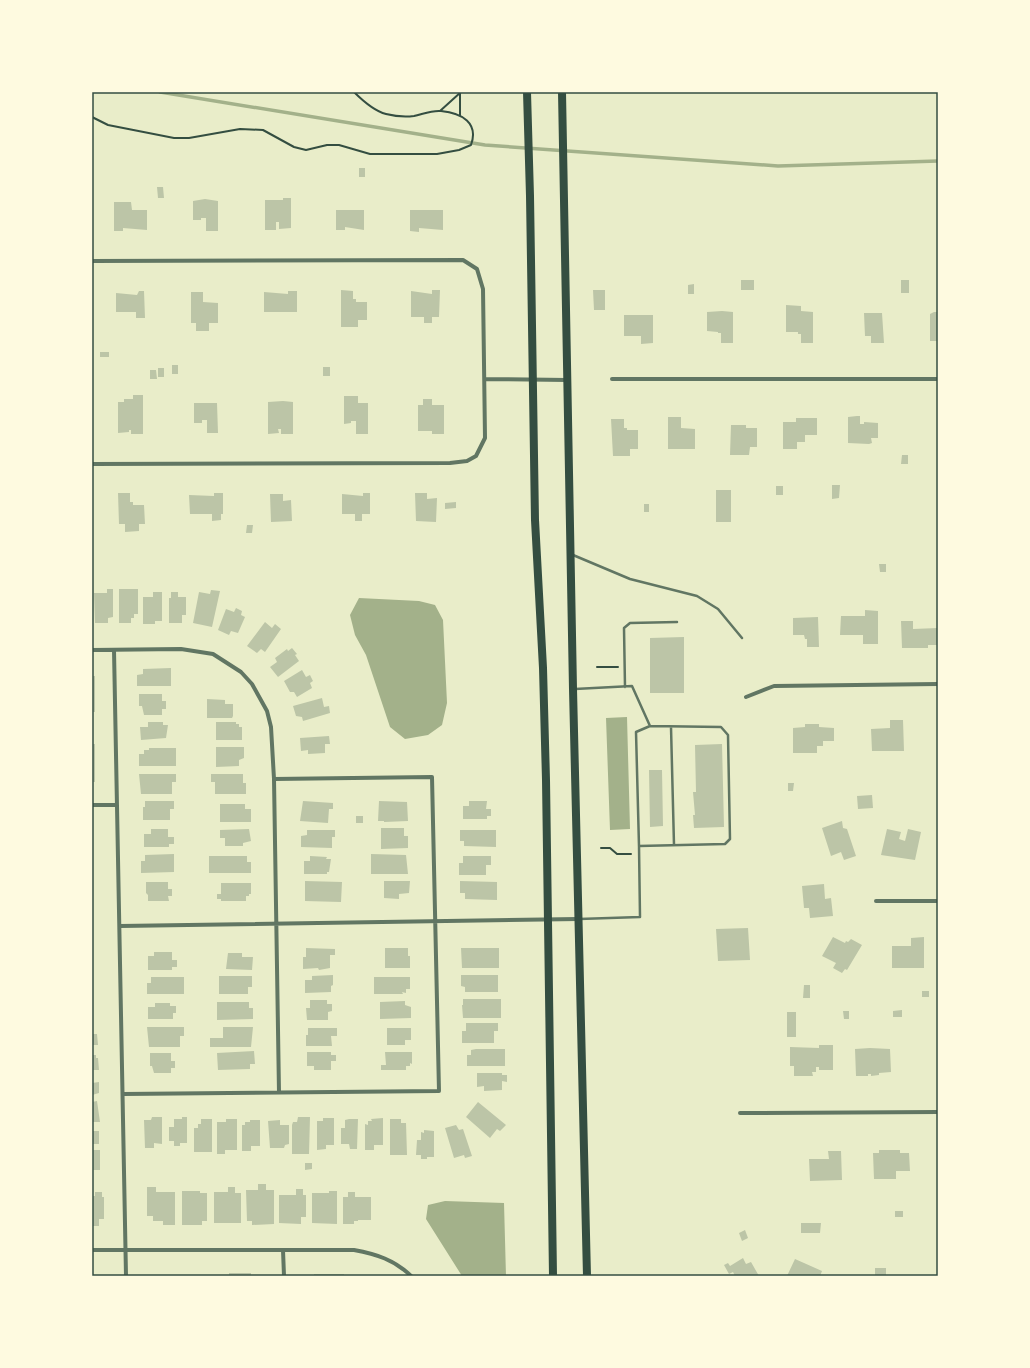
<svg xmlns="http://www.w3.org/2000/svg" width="1030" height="1368" viewBox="0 0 1030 1368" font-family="Figtree,sans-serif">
  <rect width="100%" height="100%" fill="#e9edc9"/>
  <path fill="#a3b18a" d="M359,598L419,601L435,605L443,620L447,703L442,725L428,735L405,739L390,727L366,655L355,635L350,615Z
    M627,717L630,829L610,830L606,718Z
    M445,1201L504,1203L506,1276H462L426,1219L428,1205Z"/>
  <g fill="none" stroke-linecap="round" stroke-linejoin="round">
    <path stroke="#a3b18a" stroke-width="3.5" d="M160,92L485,145L778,166L938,161"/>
  </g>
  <path fill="#bcc5a7" d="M359,168H365V177H359Z
    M157,187H163L164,198H158Z
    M283,198H291V228L279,229V222H276V230H265V200H283Z
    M205,199L218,201V231H206V218H201V220H193V201Z
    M114,202H131L132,210H147V230L123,228V231H114Z
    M336,210H364V230L345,227V230H336Z
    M410,210H443V230L419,228V232L410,231Z
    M741,280H754V290H741Z
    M901,280H909V293H901Z
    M694,284V294H688V285Z
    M341,290L353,291V299H356V302H367V320H358V327H341Z
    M432,290H440L439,317H432V323H424V317H411V291L432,294Z
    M593,290H605V310H594Z
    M139,291H144L145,318H136V312H116V293L137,295Z
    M288,291H297V312H264V292L288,294Z
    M191,292H203V302L218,303V323H209V331H196V323H191Z
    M786,305L801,306V311L813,312V343H801V334H798V332H786Z
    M722,311L733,312V343H721V333H718V332L707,331V312Z
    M934,312H938V341H930V314Z
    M864,313H882L884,343H871V336H865Z
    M624,315H653V343L641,344V336H624Z
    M100,352H109V357H100Z
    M172,365H178V374H172Z
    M323,367H330V376H323Z
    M158,368H164V377H158Z
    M150,370H156L157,379H150Z
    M133,395H143V434H131V430H129V432L118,433V402H124V399H133Z
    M344,396H358V403H368V434H356V421H351V423L344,424Z
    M423,399H432V405H444V434H432V431H418V405H423Z
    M283,401L293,402V434H281V429H278L279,433L268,434V402Z
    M194,403H217L218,433H207V420H202V423H194Z
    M857,416H860V424H864V422L878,423V438H871L872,443L869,444L848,443V417Z
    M668,417H681V428L695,429V449H668Z
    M796,418H817V435H805V442H797V449H783V422H796Z
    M611,419H624V428H627V430H638V449H630V456H613Z
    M731,425H746V428H757V447H750L749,455H730Z
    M902,455H908V464H901Z
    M832,485H840L839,498L832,499Z
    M776,486H783V495H776Z
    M716,490H731V522H716Z
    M118,493H130V502H133V505H144L145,524H139V531L125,532V524H119Z
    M214,493H223V514H221V520L212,521V514H190L189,495L214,496Z
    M363,493H370V514H362V521H355V514H342V494L363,496Z
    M415,493H427V499L437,498L436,522L416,521Z
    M270,494H283V501L291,500L292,521L271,522Z
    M456,502V508L445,509V503Z
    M644,504H649V512H644Z
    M247,525H253L252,533H246Z
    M879,564H886V572H880Z
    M107,589H113V617L108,618V623H95L94,593H107Z
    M119,589H138V614H134V618H131V623H119Z
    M211,590L220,591L212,627L193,623L199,592L210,594Z
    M153,592H162V621H155V624H143V597H153Z
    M171,592H178V597H186V615H182V623H169V598H171Z
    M236,608L242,611L241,615L245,617L238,633L231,631L229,635L218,630L226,609L234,612Z
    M865,610L878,611V644H863V635H840L841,616H865Z
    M818,617L819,647H807V639H805L804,635H793V618Z
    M901,621H913V629L938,628V645H928V648H902Z
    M265,622L272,628L275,624L281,629L265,652L261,649L257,653L247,646Z
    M684,637V693H650V638Z
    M292,648L297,654L295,655L299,661L278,677L270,667L277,662L275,658L287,649L288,651Z
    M171,668V686H137V675L143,674V669Z
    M302,670L306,677L310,675L313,681L310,683L312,688L297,697L294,692H290L284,681Z
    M92,676H95V712H92Z
    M139,694H162V701H166V709H162V715H144L142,706H139Z
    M322,698L324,707L329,706L330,713L303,721L302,717L296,716L293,706Z
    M207,699L225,700V704H233V716L232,718H207Z
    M890,720H903L904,751H872L871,729L890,728Z
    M148,722H163V725H168L166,738L141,740L140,727H148Z
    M216,722H236V724H239V727H242V740H216Z
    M805,724H819V727L834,728V741H823V746H817V753H793V728L805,727Z
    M329,736L330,744H325V753L308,754V750L301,751L300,738Z
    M92,744H95V782H92Z
    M722,744L724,827L694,828L693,815H695L693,792H696L695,745Z
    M216,747H244V758L239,760V766L216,767Z
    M149,748H176V766H139V754H144V750H149Z
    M649,770H662L663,826L650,827Z
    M139,774H176V782H172V794H141Z
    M211,774H243V783H246V794H215V782H211Z
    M788,783H794L793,791H788Z
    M872,795L873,808L858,809L857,796Z
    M145,801H174V809H170V820H143V807H145Z
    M303,801L333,803V809H329L328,823L300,821Z
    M379,801L407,802L408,821L384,822V821H378Z
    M469,801H487L486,809H491V816H487V819H463V806H469Z
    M220,804H245V809H251V822H220Z
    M356,816H363V823H356Z
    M842,821L843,828L847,829L856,856L844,860L841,852L831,856L822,828Z
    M381,828H404V836H408V848L381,849Z
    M151,829H168V837H174V844H169V847H144V834H151Z
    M249,829L251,841L243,843V846H225V838H220V830Z
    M887,829L901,832L899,839L905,841L908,829L921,832L915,860L881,855Z
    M307,830H335V837H332V848L301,847V836L307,835Z
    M460,830H496V847L464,846V841H460Z
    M174,854V872L141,873V861H145V855Z
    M371,854L406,855L408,874H371Z
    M209,856H247V862H251V873H209Z
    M310,856L327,857L326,859H331L329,872H327V874H304V861H310Z
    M463,856H491V865H486V875H459V863H463Z
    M305,881L342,882L341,902L305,901Z
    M384,881H410L409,893L399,894V899L384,898Z
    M460,881L497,882V900L465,899V893H460Z
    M146,882H168V889H172V896H168L169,901H148V895L146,893Z
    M221,883H251V894H249V896H246V901H221V899H217V894H221Z
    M824,884L825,899L831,898L833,916L810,918L809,908H804L802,886Z
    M748,928L750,960L718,961L716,929Z
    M833,937L845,943L846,941L848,942L851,939L862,945L847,970L845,969L842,973L833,968L836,963L822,956Z
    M924,937V968H892V946H911V938Z
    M306,948L335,949V955H330V968L319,970L318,968L303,969V957H306Z
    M385,948H408V956H410V968H385Z
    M461,948H499V968H462Z
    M154,952H172V960H177V967H172V970H148V956H154Z
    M228,953H242V957H253L252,970L226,969Z
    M333,975V985L331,986V992L305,993V980H312V976Z
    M461,975H498V992H465V987L461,986Z
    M219,976H252V987H248V994H219Z
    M151,977H184V994H147V983H151Z
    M374,977H410V989H406V993L402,992L403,994H374Z
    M804,985H810V998H803Z
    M922,991H929V997H922Z
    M463,999H501V1018H463L462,1005H463Z
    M310,1000H327V1004H332V1011L328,1012V1020H307L306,1008H310Z
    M405,1001V1005L411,1007V1018L380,1019V1002Z
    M217,1002H249V1008H253V1019L217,1020Z
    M155,1003H170V1006H176V1013H173V1019H148V1007H155Z
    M902,1010V1017H893V1011Z
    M843,1011H849V1019H844Z
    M787,1012H796V1037H787Z
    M466,1023H498V1031H494V1043H462V1031H466Z
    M147,1027H184V1036H180V1047H149Z
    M223,1027H253L251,1047H210V1038H223Z
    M308,1028H337V1036H331L332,1046H306V1035H308Z
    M387,1028H411V1040H405V1045H387Z
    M92,1034H97L98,1045H92Z
    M819,1045H833V1070H819V1067H816V1072H812L813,1076H794V1066H790V1047L819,1048Z
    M870,1048L890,1049L891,1072L879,1073V1075L871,1076V1074H868V1076H856L855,1049Z
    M476,1049H505V1066H467V1055H471V1050Z
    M254,1051L255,1064H250V1069L218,1070L217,1053Z
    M307,1052H331V1055H336V1061H331V1070H314V1066H307Z
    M385,1052H412V1064L410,1063V1066H406V1070H381V1065H386Z
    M150,1053H171V1061H175V1068H171V1073H154L152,1066H150Z
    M92,1055H96V1058H98L99,1070H92Z
    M477,1073H502V1075H507V1082L502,1081V1090L484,1091V1086L477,1087Z
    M99,1082V1093L92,1095V1083Z
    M97,1101L100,1122H92V1102Z
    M478,1102L506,1125L500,1131L497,1129L490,1138L466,1117Z
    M152,1117H162V1144L154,1143V1148H145L144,1120H151Z
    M182,1117H187V1143H180V1146H174V1141H169V1127H174V1119H182Z
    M298,1117H310L309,1154H292V1125L293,1122H297Z
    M323,1118H334V1145H326V1149L317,1150V1121H323Z
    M383,1118V1145H374V1150H365V1124L368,1125V1121H372L371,1119Z
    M201,1119H212V1152H194V1128H198V1124H201Z
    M226,1119H237V1150H225V1154H217V1122H226Z
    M349,1119H358L357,1149H350L349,1144H341V1128H345V1120Z
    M390,1119H401V1123H406L407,1155H390Z
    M250,1120H260V1146H251V1151H242V1125H245V1122H250Z
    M280,1120V1125H289V1144L285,1145L284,1148H270L268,1121Z
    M456,1125L459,1130L463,1129L472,1156L465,1158L464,1155L454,1158L445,1128Z
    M424,1130L434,1131V1157H427V1159H421V1155H416L417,1140H421V1132L424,1133Z
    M92,1131H99V1144H92Z
    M92,1150H100V1170H92Z
    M879,1150H900V1153H909L910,1171H896V1179H874L873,1153H879Z
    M828,1151H841L842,1180L810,1181L809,1159H829Z
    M305,1163H312V1169L305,1170Z
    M258,1184H266V1190H274V1224L252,1225V1221H247L246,1190H258Z
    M147,1187H156V1192H175V1225H163V1221H153V1216H147Z
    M228,1187H235V1193H241V1223H214V1192H228Z
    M296,1189H303V1195H306V1217H301V1224L279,1223V1195H296Z
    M182,1191H200V1193H207V1221H202V1225H182Z
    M329,1191H337V1224L312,1223V1193H329Z
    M95,1192H102V1197H104V1219H99V1226H92V1196H95Z
    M348,1192H355V1197H371V1220H358V1221H354V1224H343V1197H348Z
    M895,1211H903V1217H895Z
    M801,1223H821L820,1233H801Z
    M745,1230L748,1238L742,1241L739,1233Z
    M743,1258L746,1264L751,1262L759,1276H735L733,1272L729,1274L724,1265L728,1263L730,1266Z
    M795,1259L822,1271L820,1276H787Z
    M875,1268H886V1276H875Z
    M229,1273H251V1276H229Z
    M314,1274H344V1276H314Z"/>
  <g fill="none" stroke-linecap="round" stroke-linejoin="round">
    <path stroke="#344e41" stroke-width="2" d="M460,93V116
      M440,111L461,92
      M92,117L108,125L174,138H189L240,129L263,130L294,147L306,150L327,145H339L370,154H437L459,150L471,145C479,123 462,113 441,111C432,110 423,114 414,116C406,117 394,116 386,114C374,111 363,101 354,92
      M597,667H618
      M601,848H610L617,854H631"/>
    <path stroke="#617663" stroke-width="2.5" d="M573,555L630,579L697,596L718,609L742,638
      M625,687L624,628L630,623L677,622
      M575,689L632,686L650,726L721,727L728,735L730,839L725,844L639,846L640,917L579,919
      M671,727L674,845
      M639,846L636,732L650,726"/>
    <path stroke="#617663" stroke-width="4" d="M92,261L463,260L477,269L483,289L485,438L476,456L467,461L450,463L92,464
      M485,379L567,380
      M612,379H938
      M92,650L181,649L213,654L241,672L252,684L267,711L271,727L274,779L279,1092
      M114,650L126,1276
      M746,697L774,686L938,684
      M92,805H117
      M876,901H938
      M120,926L578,919
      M123,1094L439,1091L432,777L274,779
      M740,1113L938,1112
      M92,1250H354C376,1254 395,1260 411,1276
      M283,1250L284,1276"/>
    <path stroke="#344e41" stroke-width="8" d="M527,92L530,196L535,520L543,668L546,780L553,1276
      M562,92L573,689L587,1276"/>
  </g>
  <rect width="1030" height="1368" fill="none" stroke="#fefae0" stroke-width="186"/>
  <rect x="93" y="93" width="844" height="1182" fill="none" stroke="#344e41" stroke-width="1.5"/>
</svg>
